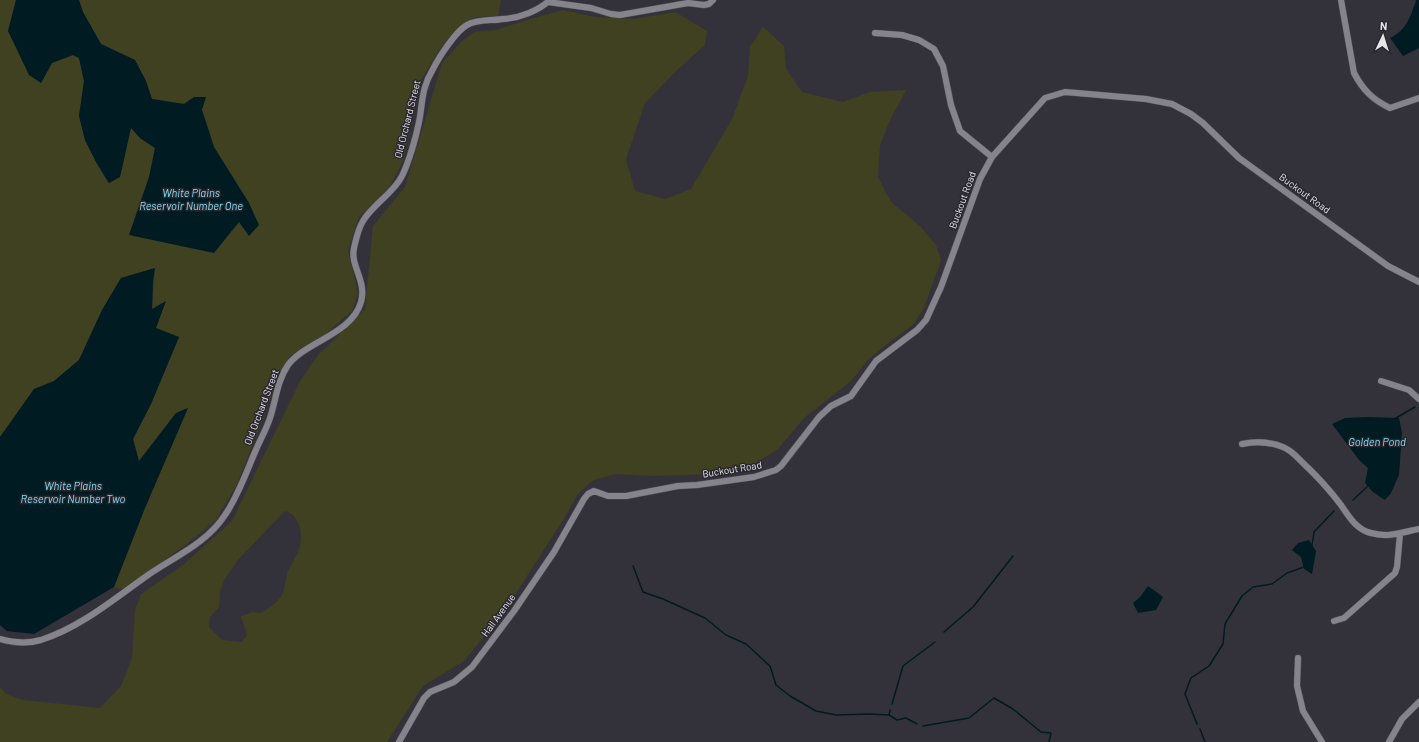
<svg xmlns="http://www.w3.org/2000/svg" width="1419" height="742" viewBox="0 0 1419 742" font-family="Barlow,sans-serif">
  <rect width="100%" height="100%" fill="#33323a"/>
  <path fill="#404120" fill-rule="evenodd" d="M0,0H16L8,31L41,83L52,63L73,55L79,58L84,81L79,116L85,140L96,162L108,183L120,177L131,127L140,138L155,148L149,177L249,203L214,147L202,110L194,97L185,104L152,99L146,81L135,60L101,44L83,12L79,0H501L498,16L477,17L463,23L439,50L421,80L403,161L389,188L359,217L348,250L358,293L352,311L325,334L290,356L279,375L260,427L236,486L216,520L187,544L123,589L114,587C136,526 162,467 188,408L176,413L139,461L133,439L151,404L179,337L156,328L165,302L152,310L155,268L121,278L102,310L79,360L54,381L34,389L0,437Z
    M563,10L595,17L633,19L675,12L707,31L705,45L675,72L645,103L626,159L635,191L665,199L691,189L732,119L748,76L750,47L763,27L784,46L786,69L802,92L843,102L870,92L906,90L889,122L880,146L878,177L891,202L921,227L936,245L941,260L924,308L913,325L888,343L868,360L851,381L804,418L778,449L752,465L717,474L654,476L615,474L592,481L578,494L565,517L502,615L464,661L423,686L387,742H0V687L6,694L23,700L100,708L121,686L132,658L135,610L141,594L183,565L232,521L300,381L318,355L365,309L373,226L405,187L442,63L461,42L474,32L495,30L544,15ZM285,511C301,515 304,538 298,552C295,559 291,565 288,571C286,578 285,589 282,595C277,603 268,609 261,613L253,612L241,616L247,636L241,642L222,640L209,627L210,617L219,607L220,592L224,580L238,560Z"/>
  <path fill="#001b21" d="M16,0H79L83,12L101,44L135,60L146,81L152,99L184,104L194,97H206L202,110L214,147L249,203L259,225L249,236L239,222L214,253L129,235L149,177L155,148L140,138L131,128L120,177L109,183L96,162L85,140L79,116L84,81L79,58L73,55L52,63L41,83L29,75L8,31Z
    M1415,0H1419V48L1403,56L1390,38C1407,30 1410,17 1416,1Z
    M155,268L153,281L152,309L166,301L156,328L179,337L151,404L133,439L139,461L176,413L188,408L145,508L114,587L34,634L7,631L0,625V437L34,389L54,381L79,360L102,310L121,278Z
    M1368,417L1399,418L1402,433L1399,475L1391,493L1385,500L1373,492L1365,483L1368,468L1359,460L1332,424L1345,418Z
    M1309,540L1316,551L1312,574L1304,569L1301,557L1292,550L1298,543Z
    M1148,586L1163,597L1156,610L1138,613L1133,603L1140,597Z"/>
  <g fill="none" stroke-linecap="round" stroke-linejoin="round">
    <path stroke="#001b21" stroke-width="1.5" d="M1396,418L1415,407
      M1353,500L1368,486
      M1312,545L1314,532L1334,511
      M633,566L643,592L663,599L705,618L726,635L746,644L770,666L776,685L790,696L816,711L836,715L869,714L889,715L897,720L906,718L917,724
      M944,632L973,607L1013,556
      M892,704L903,666L935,642
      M889,715L890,710
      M1197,724L1185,694L1191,678L1209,666L1223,644L1225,624L1242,596L1253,587L1272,584L1287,573L1304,567V565
      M923,726L969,718L994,698L1013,709L1041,732L1051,733L1049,742
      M1200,729L1205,742"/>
    <g stroke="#504f55" stroke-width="7">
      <path id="minor" d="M1341,0L1354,73C1363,90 1373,100 1390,108L1419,98
        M548,2L591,8L611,14L620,15L688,3L704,5L709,4L713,0
        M875,33L902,35L919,40L934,49L943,66L951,105L960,131L992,157
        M1381,381L1409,390L1419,399
        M1242,444C1255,441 1270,442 1283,447C1291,450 1297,457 1302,462C1317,476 1329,489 1341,505C1349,517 1357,530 1371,533C1388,538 1403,532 1419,529
        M1334,621L1344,618L1395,573L1397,567L1400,534
        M0,639C14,643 27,644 41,640C81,627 114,599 148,575C174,557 207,543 225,515C238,496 246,473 255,452C260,440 266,430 270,418C276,400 277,381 288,365C305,342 352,334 361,302C367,281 350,266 354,248C356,239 358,229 363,221C373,204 393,194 402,176C409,162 416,137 419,122C423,102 421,89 433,69C439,57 456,31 467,25C478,19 491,21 503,19C520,18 538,11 550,0
        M1298,658L1297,686L1303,711L1322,742
        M399,742L424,698L430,692L454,682L472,667L514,611L554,552L584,499L588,494L594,491L608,496H626L678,486L697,485L754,477L776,470L781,466L819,417L831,406L851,396L876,361L917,330L926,320L941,287L980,179L992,157L1045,98L1065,92L1146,99L1172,104L1191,114L1203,123L1239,158L1388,266L1419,282
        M1389,742L1402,719L1419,702"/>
    </g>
    <use href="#minor" stroke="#85848d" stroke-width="6"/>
  </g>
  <g text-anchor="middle" stroke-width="3" stroke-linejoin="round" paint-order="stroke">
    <g font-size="10" fill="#e5e4e9" stroke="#292830">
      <text transform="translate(407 119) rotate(-76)" y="4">Old Orchard Street</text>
      <text transform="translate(1305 193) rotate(36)" y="4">Buckout Road</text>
      <text transform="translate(962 200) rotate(-70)" y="4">Buckout Road</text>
      <text transform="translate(261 407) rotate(-69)" y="4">Old Orchard Street</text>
      <text transform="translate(732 469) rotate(-9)" y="4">Buckout Road</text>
      <text transform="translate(498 615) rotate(-54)" y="4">Hall Avenue</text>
    </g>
    <g font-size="11" font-style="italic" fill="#80ddf2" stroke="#292830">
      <text x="191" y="197">White Plains<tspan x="191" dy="13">Reservoir Number One</tspan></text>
      <text x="1377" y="446">Golden Pond</text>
      <text x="73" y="490">White Plains<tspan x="73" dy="13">Reservoir Number Two</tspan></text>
    </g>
  </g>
  <g transform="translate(1383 36) rotate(4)" stroke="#292830" stroke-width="3" paint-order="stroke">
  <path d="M0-3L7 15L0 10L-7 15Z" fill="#e5e4e9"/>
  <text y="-6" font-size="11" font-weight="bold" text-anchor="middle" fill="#e5e4e9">N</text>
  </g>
</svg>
